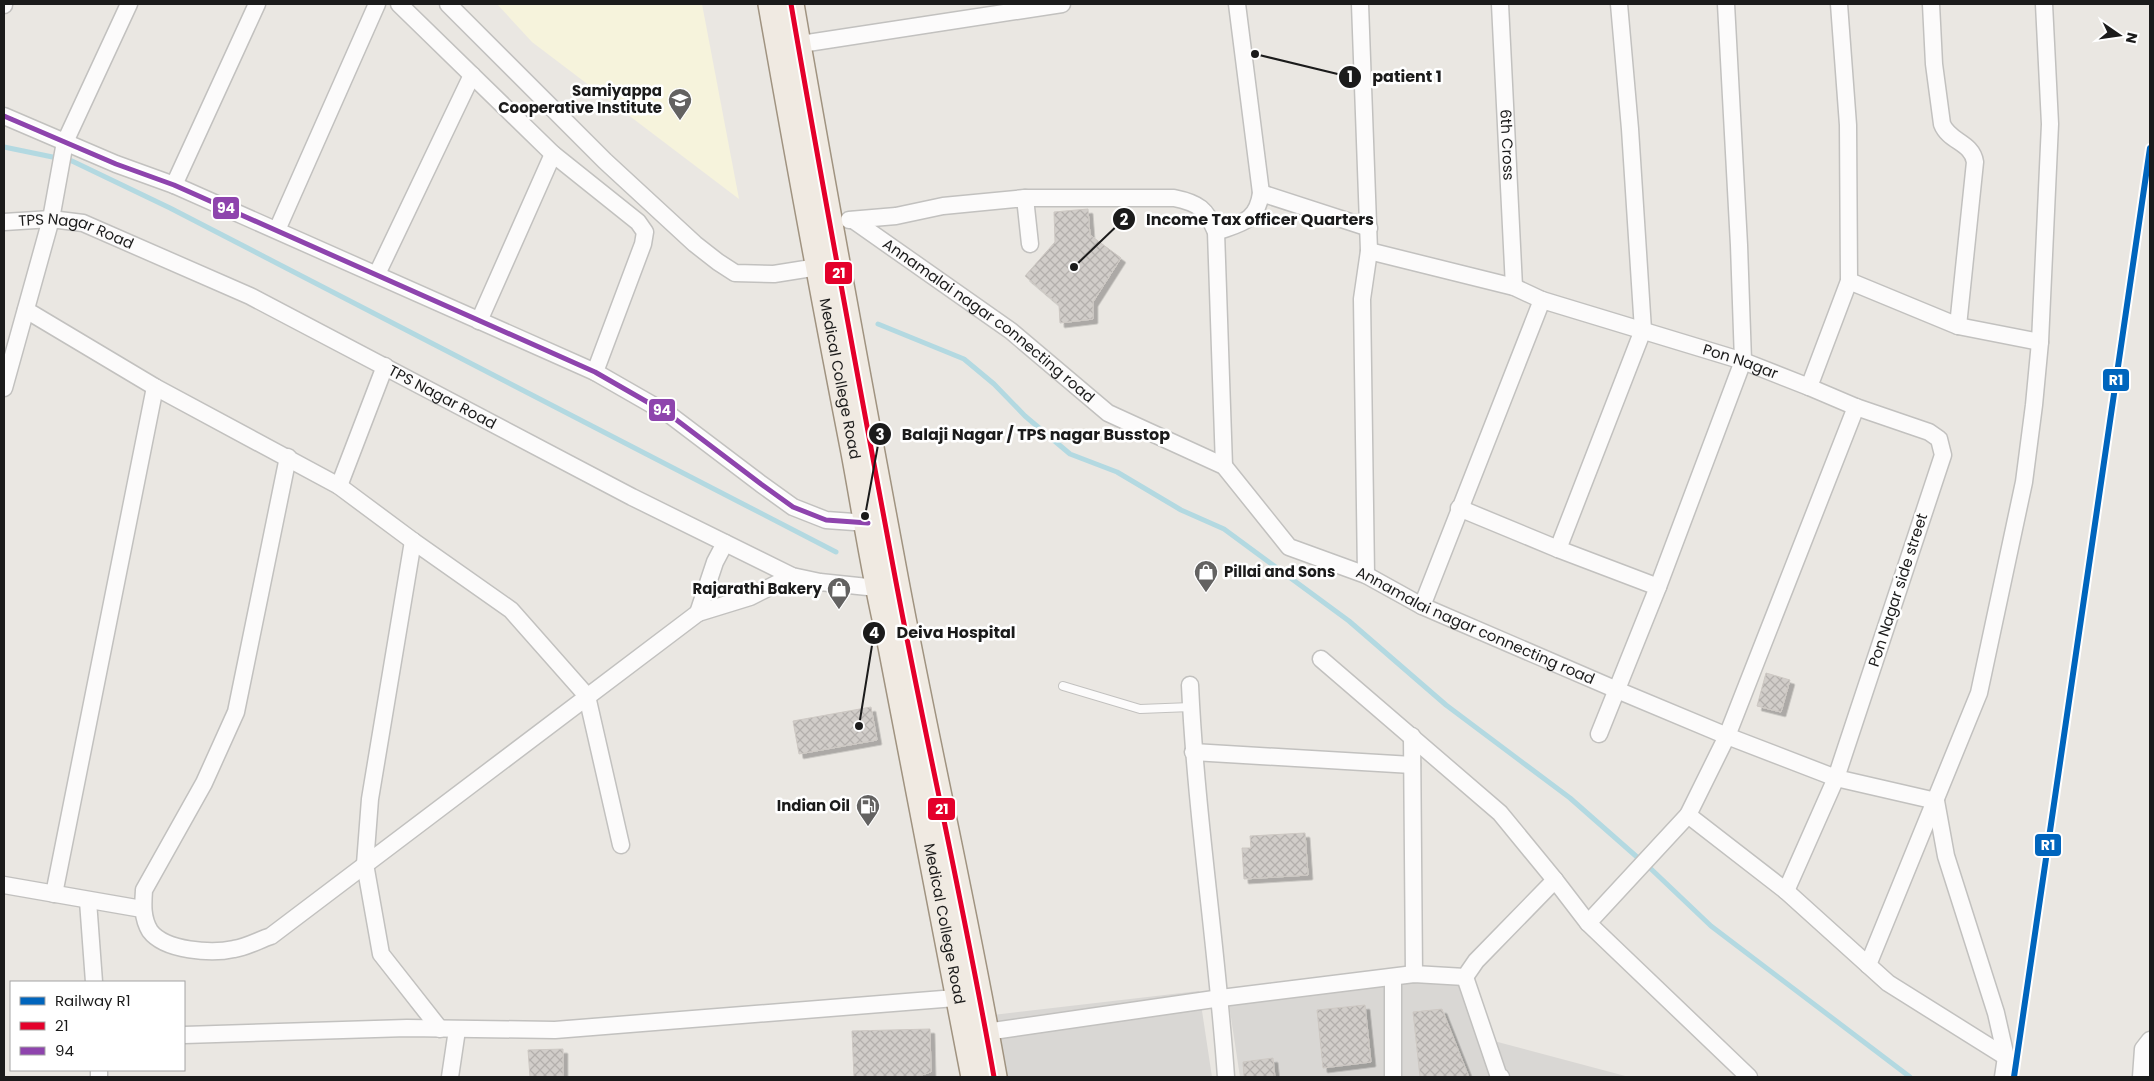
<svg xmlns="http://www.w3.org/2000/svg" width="2154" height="1081" viewBox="0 0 2154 1081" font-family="Poppins,sans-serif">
  <defs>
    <pattern id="building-cross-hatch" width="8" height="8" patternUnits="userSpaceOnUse" patternTransform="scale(1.25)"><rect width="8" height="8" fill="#d1cdc9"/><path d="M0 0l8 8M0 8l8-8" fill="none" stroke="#b3afac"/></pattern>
    <filter id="shadow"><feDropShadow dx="4.5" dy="4.5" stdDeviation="0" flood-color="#0004"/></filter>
  </defs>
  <rect width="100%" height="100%" fill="#eae7e2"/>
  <path fill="#d9d7d4" d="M1459,975L1494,1041L1629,1077H1240L1227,991Z
    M1199,991L1212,1077H1002L993,1015Z"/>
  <path fill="#f6f3dc" d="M497,4H702L739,199L532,42Z"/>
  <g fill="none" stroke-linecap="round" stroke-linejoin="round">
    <path stroke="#b3d9e1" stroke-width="5" d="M4,147L72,161L170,208L836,552
      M878,324L964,359L994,384L1025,416L1070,454L1117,472L1181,510L1224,529L1349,621L1446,705L1570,798L1637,857
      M1650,868L1711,926L1910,1077"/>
  </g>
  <path fill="url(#building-cross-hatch)" stroke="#cdc8c3" filter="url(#shadow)" d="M1088,209L1090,235L1121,258L1093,302V319L1060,323L1059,305L1025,276L1055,242L1054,212Z
    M1766,673L1790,680L1781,712L1757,706Z
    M871,707L877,740L799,754L793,721Z
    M1305,833L1308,875L1244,879L1242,848H1251L1250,836Z
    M1365,1005L1371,1062L1323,1068L1317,1010Z
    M1442,1009L1469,1077H1420L1413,1012Z
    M930,1029L931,1072L916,1077H854L852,1031Z
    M563,1049V1077H530L528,1050Z
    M1273,1058L1275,1077H1244L1243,1062Z"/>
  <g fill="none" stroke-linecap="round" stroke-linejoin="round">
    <g stroke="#c2c1bf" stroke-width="10">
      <path id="lane" d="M1063,686L1140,709L1191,707"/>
    </g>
    <g stroke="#c2c1bf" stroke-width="19">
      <g id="street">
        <path d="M399,4L553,154L638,222L645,232L643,244L595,372"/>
        <path d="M448,4L605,161L695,244L718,262L735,273L774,274L818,267"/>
        <path d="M1360,4L1369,251L1362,299L1366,575"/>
        <path id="s1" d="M1500,4L1514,287"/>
        <path d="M1619,4L1630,129L1643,330L1558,549L1658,587"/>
        <path d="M1931,4L1934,64L1942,124C1949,142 1972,142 1975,162L1958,326"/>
        <path d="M4,5V4"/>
        <path d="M788,46L1062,4"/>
        <path d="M4,116L116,164L174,185L595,372L670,415L761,484L793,507L826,520L868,523"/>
        <path d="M174,185L257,4"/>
        <path d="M1261,193L1369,228"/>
        <path d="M1025,198H1174C1199,203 1206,209 1216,232L1224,466"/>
        <path d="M849,220L896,216L943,206L1025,198L1030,244"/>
        <path id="s2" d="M853,220L1011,331L1108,413L1224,466L1289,547L1366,575L1422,606L1617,690L1727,736L1836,778L1786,891"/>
        <path id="s3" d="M4,222L51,219L83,223L250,296L632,497L792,576L820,582L877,588L886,585"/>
        <path d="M277,230L377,4"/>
        <path d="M1216,232C1241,223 1257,222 1261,193L1237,4"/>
        <path id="s4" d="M1369,251L1514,287L1542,300L1743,361L1809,387L1849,281L1848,125L1839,4"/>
        <path d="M377,274L472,75"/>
        <path d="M1849,281L1958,326L2040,342"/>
        <path d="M26,310L155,387L339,486L413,541L511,610L587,696L621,845"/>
        <path d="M479,321L553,154"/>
        <path d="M1809,387L1856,407L1929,432L1939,439L1943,455L1836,778L1936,801L1946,856L1996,1013L2006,1057L2003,1077"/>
        <path d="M4,388L51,219L65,142L129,4"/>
        <path d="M288,457L236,712L204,783L144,890C143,904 142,918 150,931C165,951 212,954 234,949C247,947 259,940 271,936L698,613"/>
        <path d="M339,486L385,366"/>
        <path d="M1459,508L1558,549"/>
        <path d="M413,541L370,799L365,864L381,954L440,1029"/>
        <path d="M725,543L715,562L698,613L750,597L792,576"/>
        <path d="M1422,606L1542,300"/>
        <path d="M1321,659L1500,813L1555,880"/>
        <path d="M1190,685C1196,816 1217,946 1226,1077"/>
        <path d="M1599,734L1658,587L1743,361L1739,245L1726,4"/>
        <path d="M1412,736L1414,974"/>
        <path d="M1193,752L1412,765"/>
        <path d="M1688,815L1786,891L1888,983L2006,1057"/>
        <path d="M4,885L142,909"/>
        <path d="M54,894L155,387"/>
        <path d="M88,901L94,982"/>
        <path d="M1588,923L1688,815L1727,736L1856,407"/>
        <path d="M1868,965L1979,693L2024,482L2034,405L2040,342L2050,124L2044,4"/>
        <path d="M1465,977L1499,1077H1501"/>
        <path d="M986,1032L1221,998L1414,974L1465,977L1476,961L1555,880L1588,923L1749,1077"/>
        <path d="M184,1035L407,1028L555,1030L968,997"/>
        <path d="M99,1070V1077"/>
        <path d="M450,1077L457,1030"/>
        <path d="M1393,1077V978"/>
        <path d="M2141,1077L2143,1049L2150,1040"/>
      </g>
    </g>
    <g stroke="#a09380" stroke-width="28">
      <g id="primary">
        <path id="s5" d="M771,4C797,152 824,299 853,447C865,510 874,574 889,636L974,1077"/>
        <path d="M791,4C824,197 860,389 896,582C927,747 965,911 994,1077"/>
      </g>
    </g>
    <use href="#lane" stroke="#fcfbfb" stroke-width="8"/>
    <use href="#street" stroke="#fcfbfb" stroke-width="16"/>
    <use href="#primary" stroke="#f0eae2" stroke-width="25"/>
    <g stroke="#fff" stroke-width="9">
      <path id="bus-1" d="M791,4C824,197 860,389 896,582C927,747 965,911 994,1077"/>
    </g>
    <g stroke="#fff" stroke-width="9">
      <path id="bus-2" d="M4,116L116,164L174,185L595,372L670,415L761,484L793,507L826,520L868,523"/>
    </g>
    <use href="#bus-1" stroke="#e4002b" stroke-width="5"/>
    <use href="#bus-2" stroke="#8e44ad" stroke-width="5"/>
    <g stroke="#fff" stroke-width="10">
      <path id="rail-1" d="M2014,1077L2150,148"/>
    </g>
    <use href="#rail-1" stroke="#0065bd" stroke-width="6"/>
  </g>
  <defs>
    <g id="university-pin" transform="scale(1.25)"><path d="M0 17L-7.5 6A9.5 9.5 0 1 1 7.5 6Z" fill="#636261" stroke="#fff"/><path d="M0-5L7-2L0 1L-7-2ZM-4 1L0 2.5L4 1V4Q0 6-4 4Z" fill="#fff"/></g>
    <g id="shop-pin" transform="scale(1.25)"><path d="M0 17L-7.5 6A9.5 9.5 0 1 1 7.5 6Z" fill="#636261" stroke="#fff"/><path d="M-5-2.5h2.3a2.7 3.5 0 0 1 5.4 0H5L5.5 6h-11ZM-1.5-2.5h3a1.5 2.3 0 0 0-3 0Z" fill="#fff"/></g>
    <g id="fuel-pin" transform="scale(1.25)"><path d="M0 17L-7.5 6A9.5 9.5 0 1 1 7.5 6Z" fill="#636261" stroke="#fff"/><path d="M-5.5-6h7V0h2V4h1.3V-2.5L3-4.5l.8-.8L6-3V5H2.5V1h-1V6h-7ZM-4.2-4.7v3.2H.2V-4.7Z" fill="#fff"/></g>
  </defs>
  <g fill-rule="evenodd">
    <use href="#university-pin" x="680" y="100"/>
    <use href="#shop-pin" x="1206" y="572"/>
    <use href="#shop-pin" x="839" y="589"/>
    <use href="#fuel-pin" x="868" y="806"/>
  </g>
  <g text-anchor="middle" stroke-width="5" stroke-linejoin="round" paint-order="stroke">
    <g font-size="15" font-weight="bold" fill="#1b1b1b" stroke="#fff" text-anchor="end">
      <text x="662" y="96">Samiyappa<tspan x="662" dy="17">Cooperative Institute</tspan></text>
      <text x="1224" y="577" text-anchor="start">Pillai and Sons</text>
      <text x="822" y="594">Rajarathi Bakery</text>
      <text x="850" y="811">Indian Oil</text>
    </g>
    <g font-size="15" fill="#1b1b1b" stroke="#fff">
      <text dy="5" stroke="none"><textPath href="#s1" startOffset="141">6th Cross</textPath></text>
      <text dy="5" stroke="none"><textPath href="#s3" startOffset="74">TPS Nagar Road</textPath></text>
      <text dy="5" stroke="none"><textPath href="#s2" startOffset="169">Annamalai nagar connecting road</textPath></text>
      <text dy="5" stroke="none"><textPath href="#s4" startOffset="388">Pon Nagar</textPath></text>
      <text dy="5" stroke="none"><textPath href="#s5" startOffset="381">Medical College Road</textPath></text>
      <text dy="5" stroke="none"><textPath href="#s3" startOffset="479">TPS Nagar Road</textPath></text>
      <text transform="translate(1898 590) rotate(-72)" y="5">Pon Nagar side street</text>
      <text dy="5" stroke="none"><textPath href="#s2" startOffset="754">Annamalai nagar connecting road</textPath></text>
      <text dy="5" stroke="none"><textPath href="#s5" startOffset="936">Medical College Road</textPath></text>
    </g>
  </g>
  <path fill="none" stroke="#1b1b1b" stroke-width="2" d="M1255 54L1350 77M1074 267L1124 219M865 516L880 434M859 726L874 633"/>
  <g fill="#1b1b1b" stroke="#fff" stroke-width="2">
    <circle cx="1255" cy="54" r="5"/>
    <circle cx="1074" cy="267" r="5"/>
    <circle cx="865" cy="516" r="5"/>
    <circle cx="859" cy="726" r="5"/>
    <circle cx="1350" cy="77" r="12"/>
    <circle cx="1124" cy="219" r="12"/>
    <circle cx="880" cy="434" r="12"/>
    <circle cx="874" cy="633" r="12"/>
  </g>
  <g font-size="15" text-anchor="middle" font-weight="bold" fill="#fff">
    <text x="1350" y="82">1</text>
    <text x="1124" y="225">2</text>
    <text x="880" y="440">3</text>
    <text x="874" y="638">4</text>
  </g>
  <g font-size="16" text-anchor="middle" font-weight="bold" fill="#1b1b1b" stroke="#fff" stroke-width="5" stroke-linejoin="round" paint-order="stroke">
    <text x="1407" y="82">patient 1</text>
    <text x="1260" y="225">Income Tax officer Quarters</text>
    <text x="1036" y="440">Balaji Nagar / TPS nagar Busstop</text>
    <text x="956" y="638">Deiva Hospital</text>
  </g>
  <g stroke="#fff" stroke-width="2">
    <rect x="212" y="196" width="28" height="24" rx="5" fill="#8e44ad"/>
    <rect x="824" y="261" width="29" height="24" rx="5" fill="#e4002b"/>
    <rect x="2102" y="368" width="28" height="24" rx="5" fill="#0065bd"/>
    <rect x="648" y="398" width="28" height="24" rx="5" fill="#8e44ad"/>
    <rect x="927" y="797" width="29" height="24" rx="5" fill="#e4002b"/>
    <rect x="2034" y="833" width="28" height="24" rx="5" fill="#0065bd"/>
  </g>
  <g font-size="14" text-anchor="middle" font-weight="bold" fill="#fff">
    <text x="226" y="213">94</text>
    <text x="839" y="278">21</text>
    <text x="2116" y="385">R1</text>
    <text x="662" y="415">94</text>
    <text x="942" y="814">21</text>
    <text x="2048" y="850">R1</text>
  </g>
  <rect width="2154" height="1081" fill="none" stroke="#1b1b1b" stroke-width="10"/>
  <rect x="10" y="981" width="175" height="90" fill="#ffffff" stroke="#a4a4a4"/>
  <rect x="20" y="997" width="25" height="8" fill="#0065bd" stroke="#a4a4a4"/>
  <text x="55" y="1006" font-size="15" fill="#1b1b1b">Railway R1</text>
  <rect x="20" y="1022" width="25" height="8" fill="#e4002b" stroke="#a4a4a4"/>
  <text x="55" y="1031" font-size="15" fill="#1b1b1b">21</text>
  <rect x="20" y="1047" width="25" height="8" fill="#8e44ad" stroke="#a4a4a4"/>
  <text x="55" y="1056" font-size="15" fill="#1b1b1b">94</text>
  <g transform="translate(2119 35) rotate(103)" stroke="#ffffff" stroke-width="4" paint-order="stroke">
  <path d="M0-4L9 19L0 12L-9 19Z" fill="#1b1b1b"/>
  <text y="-8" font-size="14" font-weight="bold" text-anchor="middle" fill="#1b1b1b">N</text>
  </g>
</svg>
